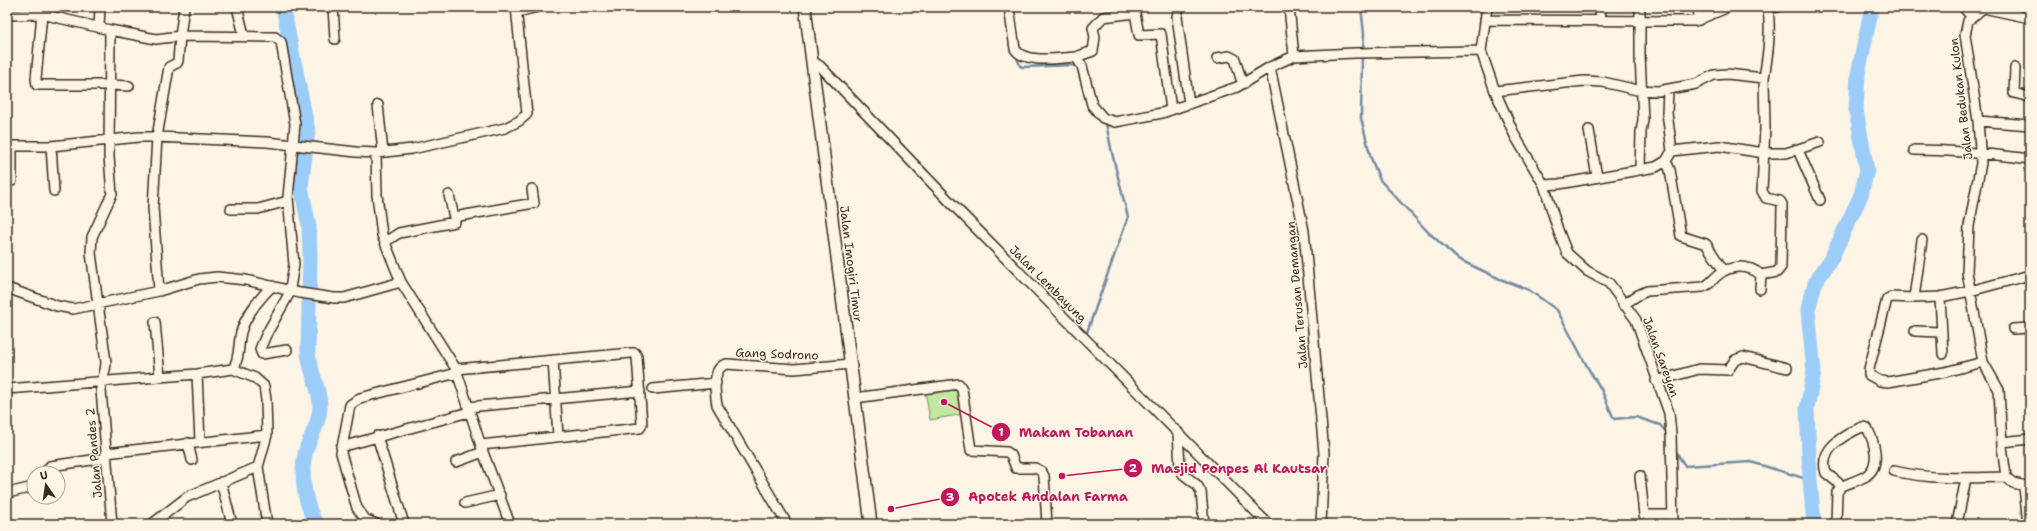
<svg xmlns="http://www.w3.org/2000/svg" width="2037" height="531" viewBox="0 0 2037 531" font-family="'Shantell Sans',sans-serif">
  <rect width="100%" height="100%" fill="#fcf5e5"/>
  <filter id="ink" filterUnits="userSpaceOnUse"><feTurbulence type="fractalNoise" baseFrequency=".025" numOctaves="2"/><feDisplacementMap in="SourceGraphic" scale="8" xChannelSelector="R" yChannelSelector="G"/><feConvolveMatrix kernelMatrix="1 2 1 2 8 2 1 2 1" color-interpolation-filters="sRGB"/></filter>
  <g filter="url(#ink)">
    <path fill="#c2e7a1" stroke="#7e8860" d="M957,385L963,414L930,420L925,390Z"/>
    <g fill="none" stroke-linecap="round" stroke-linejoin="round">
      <path stroke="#758ba1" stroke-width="2.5" d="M1361,7L1364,34L1363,50
        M1016,55L1020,66L1023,67L1072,65L1078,67
        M1362,55L1361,118L1371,158L1380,180L1427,231L1458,259L1500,279L1529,290L1557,310L1588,368L1601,389L1614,419L1636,417L1660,425L1668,434
        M1087,332L1128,217L1112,153L1106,123
        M1675,450L1685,466L1751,462L1810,480"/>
      <path stroke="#9cccf8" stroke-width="15" d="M283,7L308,131L301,187L309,226L310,255L308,352C309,370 320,387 320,406C320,420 312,434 307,447C299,471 304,502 316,524
        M1814,524L1810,480L1807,408L1814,372L1808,310L1815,283L1831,259L1861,195L1867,170L1856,110L1858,74L1872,7"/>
      <g stroke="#3b2a1e" stroke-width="12">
        <path id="minor" d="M237,7L244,35
          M333,7L335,39
          M1009,7L1015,49C1024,64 1059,58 1076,57L1082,66L1092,105L1103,118L1115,122L1162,113L1237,87L1270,67L1294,56L1354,53L1481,51
          M1179,7L1177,17L1189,104
          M1289,7L1294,56
          M1487,7L1481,51L1495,91L1515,136L1544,185L1558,230L1567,253L1587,271L1609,283L1636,320L1650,359L1669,413L1671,434L1673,524
          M1600,7L1601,21
          M1698,7L1699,20
          M1763,7L1768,8C1771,32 1768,54 1764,78
          M1963,7L1972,17
          M1984,7L1968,21L1965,35L1978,121L1981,163L1969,226L1967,272L1983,362L1999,390L2002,446L2006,477
          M1768,8L1778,7
          M1983,8L2030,18
          M517,12L538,7
          M42,14L36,79L37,85H105
          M1127,14L1135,13L1139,35L1161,34L1171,110
          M7,15L42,14L110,30L109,157L112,194L92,237L91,253L106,362C106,372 101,380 101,390L112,524
          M1485,20L1695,21L1724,9V7
          M99,27L100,7
          M110,30L156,39L180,36L184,7
          M1076,57L1093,51L1095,37L1093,28L1103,17L1127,14L1125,7
          M1217,58L1229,56L1235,59L1241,79L1245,83
          M812,61L820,66L954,206L1268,524
          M1270,67L1304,231L1324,453L1321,524
          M2015,68L2014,93L2030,97
          M110,85L129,86
          M1668,90L1667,113L1672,151
          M1495,91L1584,81L1603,82L1637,90L1658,91L1696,84L1714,75L1727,74L1764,78L1765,127L1762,191L1766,198L1780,201L1782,204L1781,267L1777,272L1761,275
          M378,105L383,152
          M1978,121L2030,125
          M1589,130L1597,177
          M7,146H51L139,137H157L267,142L356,152L376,153L412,149L505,128L519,121L527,114L516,7
          M51,146L54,191
          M1798,150L1820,200
          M1914,150C1953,150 1991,154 2030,159
          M376,153L377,195L382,235L401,282L456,369L483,452L510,524
          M1666,161L1670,170L1681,236L1706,244L1724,271
          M1640,169L1641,132L1643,120L1640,56V7
          M12,181V147
          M1544,185L1559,184L1656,167L1666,161L1672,151L1719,146L1764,153H1786L1820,142
          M231,209H258L288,201
          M454,217L534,203L532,189
          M1922,240L1914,298L1940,297L1970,291L2030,275
          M385,242L399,233L455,222L449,195
          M7,288L57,306L73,309L159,291L199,279L217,277L246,280L300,293L334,298H344L401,282
          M1760,289L1761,275
          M159,291L153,207L157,137L169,67L177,63L178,61L180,36L275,37L281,42L295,124L288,197L294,265L289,294L266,335L260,349L262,354L287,350
          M1940,297L1943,354
          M1914,298L1891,297L1887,299L1869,369V375L1880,381L1888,382L1945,372L1983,362
          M1623,305L1638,295L1647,291L1703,287C1711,284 1712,280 1718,275C1730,265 1748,264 1761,275
          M155,322L160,377
          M2013,329L2030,328
          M1915,331L1941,332
          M553,360L558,436
          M233,369L255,378L264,386L266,400L267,435L258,467L267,524
          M456,369L631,353H635L637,357L642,424L640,428L481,445
          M197,374L200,442
          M1656,381L1699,369L1728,370L1735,360L1743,357L1787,368
          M7,389L197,374L233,369C240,358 238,345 241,332C246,314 259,299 272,286
          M653,389L716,383
          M855,398L959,384L962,389L971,450L1007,452L1011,455L1016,468H1035L1041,471L1044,476L1047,524
          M468,407L640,391
          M1862,427L1867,428C1874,441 1882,465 1866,476C1859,480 1849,483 1842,486L1826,473C1818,449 1844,435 1862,427Z
          M1178,432L1180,467L1183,474L1197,485L1201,492L1204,524
          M377,436L404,524
          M2002,442L2030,439
          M188,443L192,460
          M341,447L469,412
          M106,453L267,435
          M456,462L483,452
          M1894,471C1932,480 1968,478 2006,477L2013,483L2030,487
          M45,473L50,466L106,458
          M1640,476L1644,515H1673
          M221,482L232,524
          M2024,487L2028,524
          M7,493L34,487
          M465,503L500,495
          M152,524L187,497L258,467
          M376,524L365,519L357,508L341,453L350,405L360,398L457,373
          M787,524L717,405C715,393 711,367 727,364L794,369L851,364
          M1836,524L1837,492L1842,486
          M1957,524L1966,478"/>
      </g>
      <g stroke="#3b2a1e" stroke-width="14">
        <path id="major" d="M805,7L871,524"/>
      </g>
      <use href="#minor" stroke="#fcf5e5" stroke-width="9"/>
      <use href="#major" stroke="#fcf5e5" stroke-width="11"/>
    </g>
  </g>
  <g text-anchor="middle" stroke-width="3" stroke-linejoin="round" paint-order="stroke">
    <g font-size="12" fill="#3b2a1e" stroke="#fcf5e5">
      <text transform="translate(1961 99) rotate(-97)" y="4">Jalan Bedukan Kulon</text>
      <text transform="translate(851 264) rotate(83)" y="4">Jalan Imogiri Timur</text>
      <text transform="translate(1048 284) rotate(45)" y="4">Jalan Lembayung</text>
      <text transform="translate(1297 295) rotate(-95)" y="4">Jalan Terusan Demangan</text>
      <text transform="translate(777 354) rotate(2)" y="4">Gang Sodrono</text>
      <text transform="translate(1661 357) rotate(70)" y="4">Jalan Sareyan</text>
      <text transform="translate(94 453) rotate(-95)" y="4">Jalan Pandes 2</text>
    </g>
  </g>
  <path fill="none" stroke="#c2185b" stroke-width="1.5" d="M944 402L1001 432M1062 476L1133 468M891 509L950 497"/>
  <g fill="#c2185b" stroke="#fcf5e5" stroke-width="1.5">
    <circle cx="944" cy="402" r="4"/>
    <circle cx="1062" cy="476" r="4"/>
    <circle cx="891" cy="509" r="4"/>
    <circle cx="1001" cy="432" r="10"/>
    <circle cx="1133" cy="468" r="10"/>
    <circle cx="950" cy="497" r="10"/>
  </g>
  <g font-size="12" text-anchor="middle" font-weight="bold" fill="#fff">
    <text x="1001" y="436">1</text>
    <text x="1133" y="472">2</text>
    <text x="950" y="501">3</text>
  </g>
  <g font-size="13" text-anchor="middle" font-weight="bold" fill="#c2185b" stroke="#fcf5e5" stroke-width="3" stroke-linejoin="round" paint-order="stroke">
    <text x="1076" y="437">Makam Tobanan</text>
    <text x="1239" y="473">Masjid Ponpes Al Kautsar</text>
    <text x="1048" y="501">Apotek Andalan Farma</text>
  </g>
  <rect width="2037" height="531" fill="none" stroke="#fcf5e5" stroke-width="24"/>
  <rect x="12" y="12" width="2013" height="507" fill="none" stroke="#3b2a1e" stroke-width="1.5" filter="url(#ink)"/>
  <g transform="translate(46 485) rotate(347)"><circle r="19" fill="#fcf5e5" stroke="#afa495"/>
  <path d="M0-3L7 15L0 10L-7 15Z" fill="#3b2a1e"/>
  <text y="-6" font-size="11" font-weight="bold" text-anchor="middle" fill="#3b2a1e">U</text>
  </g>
</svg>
